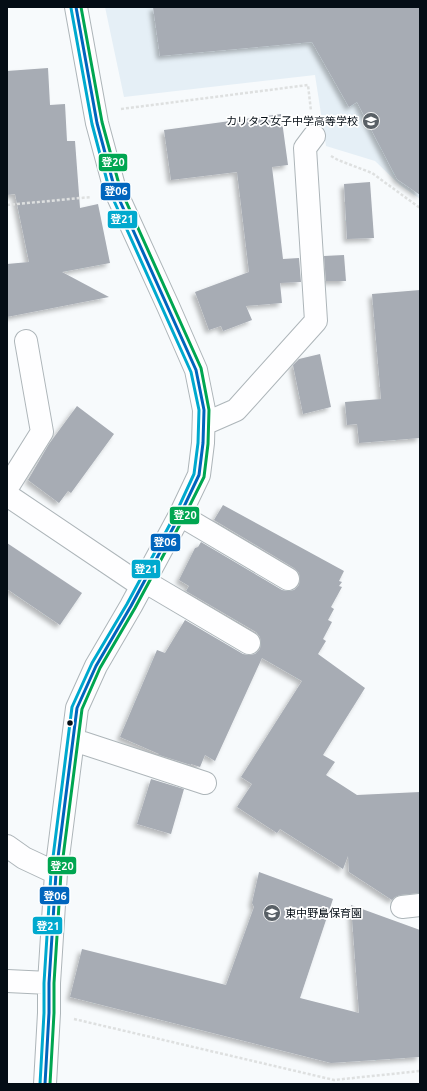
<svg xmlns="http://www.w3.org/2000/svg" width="427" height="1091" viewBox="0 0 427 1091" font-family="Ubuntu,'Noto Sans JP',sans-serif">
  <defs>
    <filter id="shadow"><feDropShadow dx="-3.5" dy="3.5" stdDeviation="2" flood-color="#0004"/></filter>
  </defs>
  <rect width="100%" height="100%" fill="#f7fafc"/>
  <path fill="#e5eff6" d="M105,7H420V199L400,185L375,161L326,146L315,75L124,97Z"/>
  <path fill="#a7acb4" filter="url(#shadow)" d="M153,7H420V195L397,179L357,102L349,107L312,42L160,56Z
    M48,68L50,105L65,104L67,141H75L80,208L98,204L110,263L62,272L109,297L7,317V264L29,262L15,194L7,195V71Z
    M281,114L288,165L272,167L283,259L299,258L301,282L280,283L282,303L246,306L252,320L223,331L221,326L209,330L195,292L249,272L237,172L171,180L164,130Z
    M370,182L374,238L347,239L344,184Z
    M344,255L346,281H326L324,256Z
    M420,290V438L359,443L357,424L347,425L345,402L381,399L372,294Z
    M320,354L331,407L303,414L293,365L299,359Z
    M77,406L114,434L71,493L68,491L59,503L28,480L49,444Z
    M223,505L344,571L339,581L342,582L339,586L342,587L331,607L334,609L328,620L332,622L323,639L326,641L318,654L365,688L323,755L335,762L326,775L357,795L420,792V893L400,895L395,897L392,900L349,872L348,856L343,869L280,829L277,833L237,807L252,784L241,777L302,681L262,658L215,761L205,755L200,767L191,764V765L159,755V754L120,737L157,650L165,653L185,620L243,654L249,655L255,654L260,649L261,643L260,637L256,632L186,591L189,586L179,580L195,548L198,547L201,542L282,590L288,591L294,590L299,585L300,579L299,573L294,568L214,520Z
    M7,543L82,593L60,625L7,589Z
    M151,779L184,789L171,834L137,824Z
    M259,872L333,899L300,998L359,1013L351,905L420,930V1057L331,1063L70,997L82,949L226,985L254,907L252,903Z"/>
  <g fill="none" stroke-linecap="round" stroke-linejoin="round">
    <g stroke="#adb5b9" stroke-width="24">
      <path id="minor" d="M204,424L236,410L316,321L305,148L314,136
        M7,488L42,432L26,341
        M7,495L142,586
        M180,515L288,579
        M144,581L249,643
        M74,740L205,783
        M7,846L24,858L56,873
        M402,907L420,905
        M7,981L49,983
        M45,1084L49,1013V983L56,873L77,708L96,666L131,606L180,515L199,475L203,443L204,410L196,370L168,306L115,190L97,123L76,7"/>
    </g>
    <path stroke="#dee0e0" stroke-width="2.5" stroke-dasharray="3 2" stroke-linecap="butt" d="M121,109L308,85L311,111
      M331,156L338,160L372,173L420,208
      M7,205L91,197
      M74,1019L334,1080L420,1071"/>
    <use href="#minor" stroke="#fefeff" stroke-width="22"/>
    <g stroke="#fff" stroke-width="6">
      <path id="bus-1" d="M45,1084L49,1013V983L56,873L77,708L96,666L131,606L180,515L199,475L203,443L204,410L196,370L115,190L97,123L76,7"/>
    </g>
    <g stroke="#fff" stroke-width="6">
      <path id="bus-2" d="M50,1084L54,1013V983L61,873L82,709L100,668L135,608L184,517L204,477L208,444L209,410L201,368L120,188L102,122L81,7"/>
    </g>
    <g stroke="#fff" stroke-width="6">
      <path id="bus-3" d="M40,1084L44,1013V983L51,873L72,707L92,663L127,604L176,513L194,474L198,443L199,410L191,372L110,192L92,124L71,8"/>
    </g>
    <use href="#bus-1" stroke="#0065bd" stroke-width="3"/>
    <use href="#bus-2" stroke="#00a651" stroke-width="3"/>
    <use href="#bus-3" stroke="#00a9ce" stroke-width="3"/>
  </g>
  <defs>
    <g id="school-disc" transform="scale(0.9)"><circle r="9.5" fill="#596066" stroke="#fff"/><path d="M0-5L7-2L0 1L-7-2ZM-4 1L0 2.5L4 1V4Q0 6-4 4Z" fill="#fff"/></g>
  </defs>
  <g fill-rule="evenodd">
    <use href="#school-disc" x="371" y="121"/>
    <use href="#school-disc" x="272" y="913"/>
  </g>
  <circle fill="#040d15" stroke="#fff" stroke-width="1.5" cx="70" cy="723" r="3.5"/>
  <g text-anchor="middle" stroke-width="3.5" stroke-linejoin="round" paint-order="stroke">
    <g font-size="11" fill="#040d15" stroke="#fff" text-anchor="end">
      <text x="358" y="125">カリタス女子中学高等学校</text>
      <text x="285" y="917" text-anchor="start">東中野島保育園</text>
    </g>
  </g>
  <g stroke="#fff" stroke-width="1.5">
    <rect x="98" y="153" width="30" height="19" rx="4" fill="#00a651"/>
    <rect x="100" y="182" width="31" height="19" rx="4" fill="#0065bd"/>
    <rect x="107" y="210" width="31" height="19" rx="4" fill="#00a9ce"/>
    <rect x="169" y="506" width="31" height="19" rx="4" fill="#00a651"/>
    <rect x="150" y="533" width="31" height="19" rx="4" fill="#0065bd"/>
    <rect x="131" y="559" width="30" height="20" rx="4" fill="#00a9ce"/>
    <rect x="47" y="856" width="30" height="19" rx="4" fill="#00a651"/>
    <rect x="39" y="886" width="31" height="19" rx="4" fill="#0065bd"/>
    <rect x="32" y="916" width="31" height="19" rx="4" fill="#00a9ce"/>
  </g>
  <g font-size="11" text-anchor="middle" font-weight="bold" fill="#fff">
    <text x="113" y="166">登20</text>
    <text x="116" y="195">登06</text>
    <text x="122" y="223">登21</text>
    <text x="185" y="519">登20</text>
    <text x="165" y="546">登06</text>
    <text x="146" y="573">登21</text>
    <text x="62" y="870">登20</text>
    <text x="55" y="900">登06</text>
    <text x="48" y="930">登21</text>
  </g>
  <rect width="427" height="1091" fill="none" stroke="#040d15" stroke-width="16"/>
</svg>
